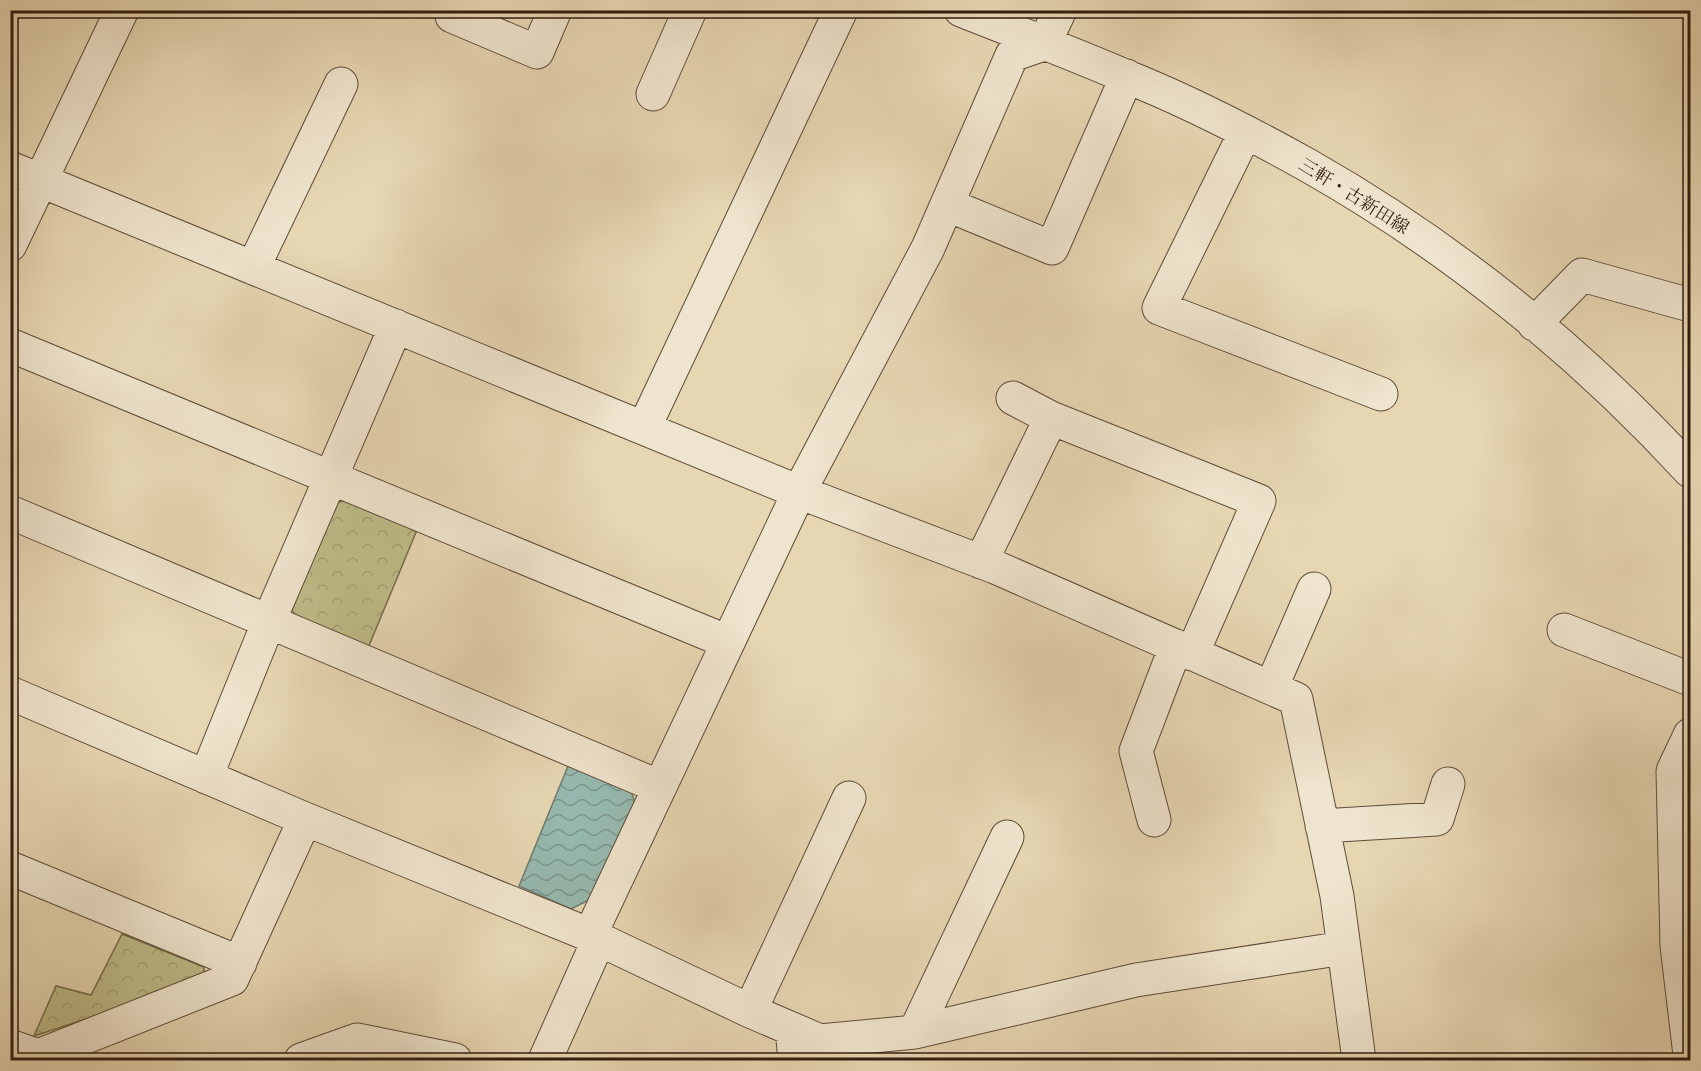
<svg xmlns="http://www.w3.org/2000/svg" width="1701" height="1071" viewBox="0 0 1701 1071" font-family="'Libre Bodoni','Noto Serif JP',serif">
  <defs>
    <pattern id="park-crowns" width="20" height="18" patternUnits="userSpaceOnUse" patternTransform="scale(1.5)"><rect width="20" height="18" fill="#bdbb87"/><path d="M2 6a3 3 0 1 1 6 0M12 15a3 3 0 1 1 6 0" fill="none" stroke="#a3a073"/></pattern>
    <pattern id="water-waves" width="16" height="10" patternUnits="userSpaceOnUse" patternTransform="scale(1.5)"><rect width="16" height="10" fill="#96b9af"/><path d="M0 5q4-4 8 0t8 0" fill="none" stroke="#7b968d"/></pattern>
  </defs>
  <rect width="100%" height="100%" fill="#e6d6b2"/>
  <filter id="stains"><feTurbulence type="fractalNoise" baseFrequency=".00333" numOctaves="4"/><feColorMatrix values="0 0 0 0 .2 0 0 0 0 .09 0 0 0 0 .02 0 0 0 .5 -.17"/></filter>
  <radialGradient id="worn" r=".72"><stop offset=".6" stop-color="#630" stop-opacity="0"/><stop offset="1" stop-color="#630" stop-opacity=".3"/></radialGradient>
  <path fill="url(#park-crowns)" stroke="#776c4b" stroke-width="1.5" d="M347,500L417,530L368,648L297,619L291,609L335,503Z
    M122,934L204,967L203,981L34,1036L56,986L91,995Z"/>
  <path fill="url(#water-waves)" stroke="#6e7b6f" stroke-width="1.5" d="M568,766L631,792L636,804L591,899L571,909L519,886Z"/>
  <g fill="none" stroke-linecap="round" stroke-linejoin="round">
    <g stroke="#5e4b38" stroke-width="35">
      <path id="minor" d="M455,10L452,16L537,52L555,10
        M961,10C1016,32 1071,53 1125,76C1188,101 1250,133 1309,166C1450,246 1581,352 1690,471
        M653,94L690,10
        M1245,133L1159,308L1381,394
        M10,168L799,492L995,567L1296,699L1337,896L1359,1060
        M948,205L1052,248L1127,76
        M10,245L122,10
        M253,268L341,84
        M1534,324L1582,275L1690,305
        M10,345L728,642
        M1013,398L1051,418L1259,501L1192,654
        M644,428L841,10
        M10,512L660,787
        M981,562L1051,418
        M1564,630L1690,679
        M1271,688L1314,589
        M10,693L305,819L590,935L750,1011L820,1041L915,1032L1136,980L1344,948
        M1690,735L1673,771L1677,946L1690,1055
        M206,777L269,621L396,326
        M1154,820L1136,751L1176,646
        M1322,826L1437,819L1448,784
        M10,868L240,963
        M590,935L799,492L928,248L1012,55L1044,44L1060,10
        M750,1011L849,798
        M792,1029L795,1060
        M915,1032L1007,837
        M10,1046L38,1056L232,979L305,819
        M301,1060L357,1040L455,1060
        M545,1060L599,939"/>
    </g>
    <use href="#minor" stroke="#efe4cd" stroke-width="33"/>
  </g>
  <g text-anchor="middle" stroke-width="4.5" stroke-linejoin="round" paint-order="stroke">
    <g font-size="18" fill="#311d0f" stroke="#efe4cd">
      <text transform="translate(1354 196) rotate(32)" y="6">三軒・古新田線</text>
    </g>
  </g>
  <rect width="1701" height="1071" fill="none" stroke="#e6d6b2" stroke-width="36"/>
  <rect x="12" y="12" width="1677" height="1047" fill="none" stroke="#311d0f" stroke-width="3"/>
  <rect x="18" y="18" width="1665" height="1035" fill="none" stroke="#311d0f" stroke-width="1.5"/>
  <rect width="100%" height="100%" filter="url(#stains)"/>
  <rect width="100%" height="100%" fill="url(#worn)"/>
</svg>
